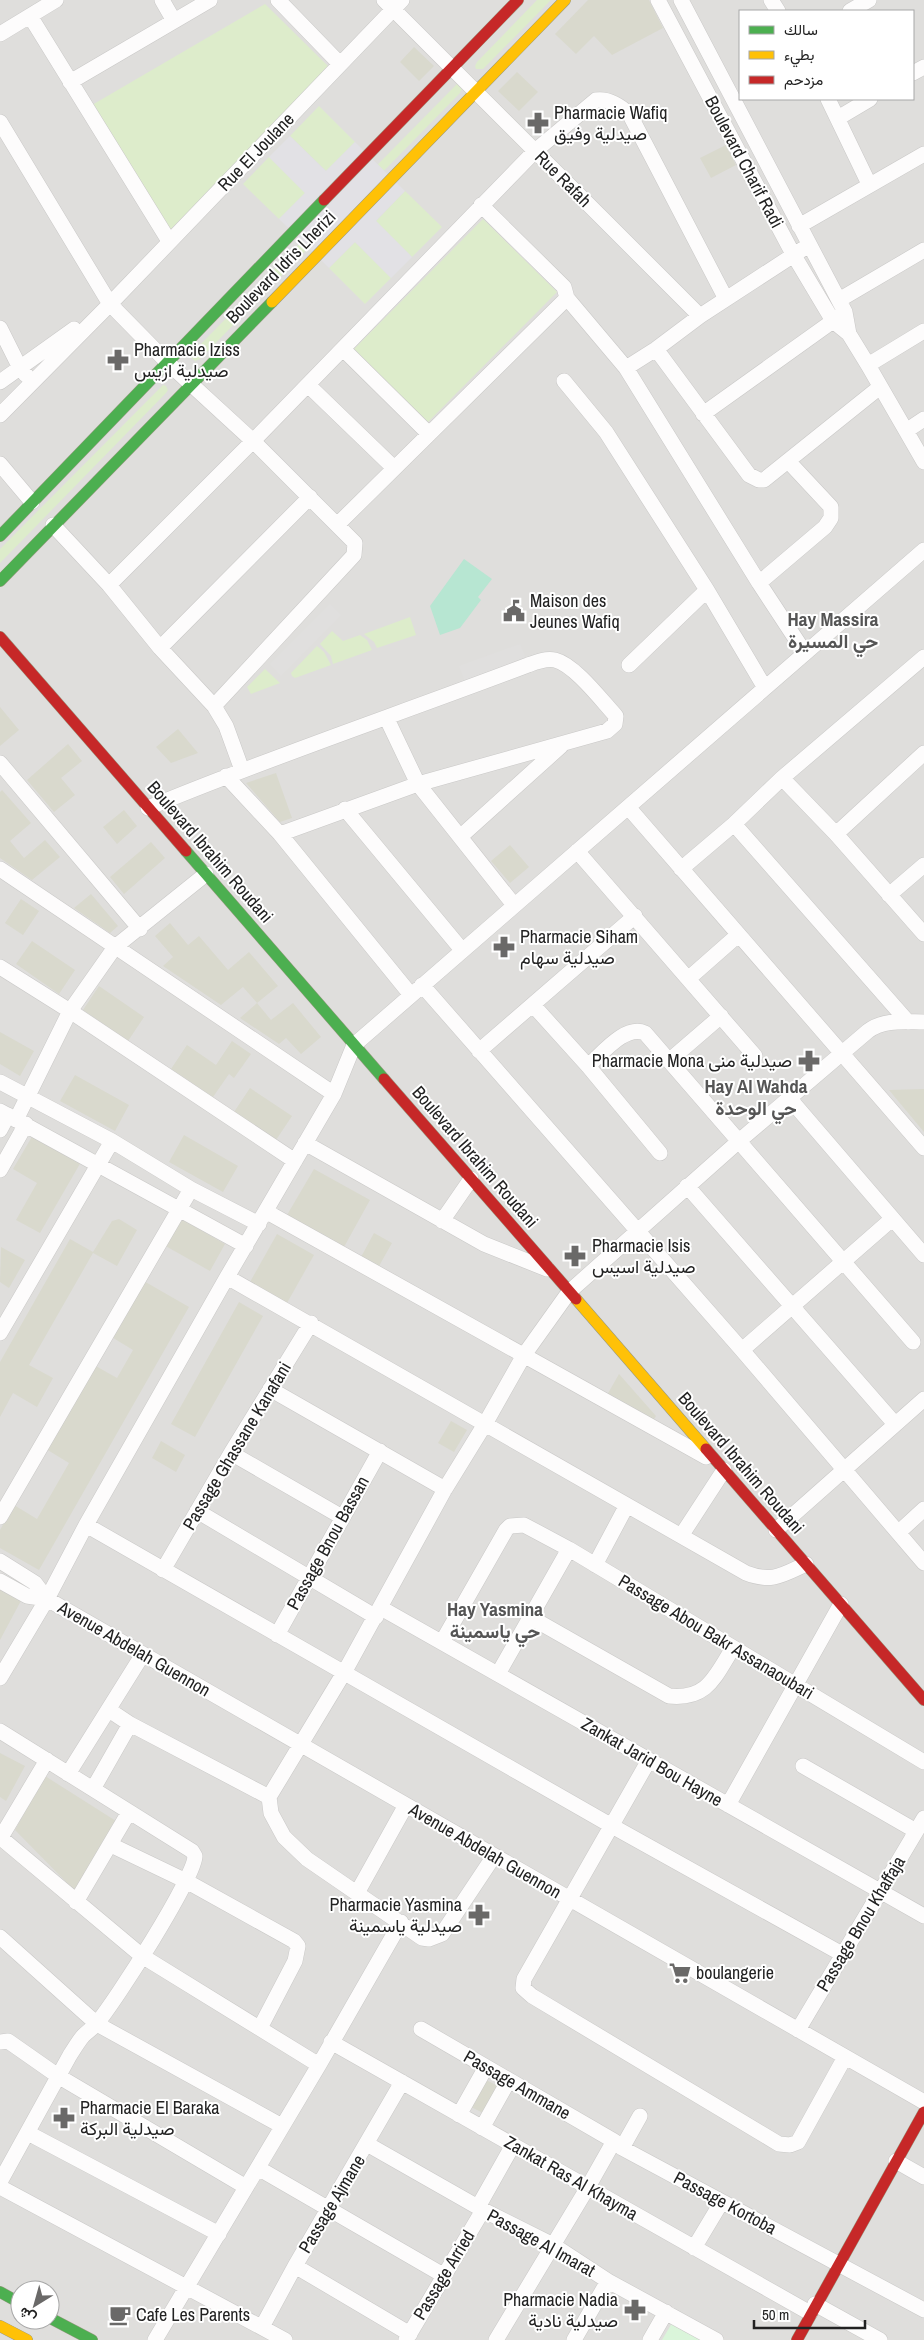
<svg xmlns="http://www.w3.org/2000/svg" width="924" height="2340" viewBox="0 0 924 2340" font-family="'Archivo Narrow',Vazirmatn,sans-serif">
  <rect width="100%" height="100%" fill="#f0eeeb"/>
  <path fill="#dfdedc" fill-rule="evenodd" d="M0,0H924V2340H0ZM740,11H913V99H740ZM20,2290H50V2320H20Z"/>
  <path fill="#d9d9cd" d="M588,0H649L663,28L612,55L594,36L576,54L555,34Z
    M414,47L434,66L419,81L400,62Z
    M517,72L538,92L519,111L498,91Z
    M726,145L736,165L711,178L700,158Z
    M0,707L19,730L0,746Z
    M178,729L198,753L171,763L156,747Z
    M68,744L82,761L61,778L75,795L54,812L27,780Z
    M276,773L292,818L280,822L246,783Z
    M2,790L31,823L10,841L24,858L45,840L60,857L32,880L0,858V792Z
    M124,810L137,826L117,844L103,827Z
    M151,842L165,858L124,894L110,877Z
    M510,845L529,867L510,883L491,861Z
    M91,894L118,926L110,933L74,908Z
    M21,899L39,911L23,935L5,923Z
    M170,923L188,945L199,936L228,970L249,952L278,986L257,1003L271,1020L293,1003L321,1037L301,1054L286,1038L279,1044L240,1018L257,1003L243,987L221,1005L163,966L173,957L155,936Z
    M32,941L75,970L59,994L16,964Z
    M99,986L144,1017L128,1041L83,1010Z
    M0,1032L34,1051L20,1076L0,1064Z
    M232,1041L251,1054L234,1078L229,1074L213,1097L171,1069L187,1045L216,1065Z
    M75,1075L129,1105L115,1131L60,1101Z
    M250,1088L292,1116L276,1140L234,1112Z
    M924,1089V1132L889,1090Z
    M33,1135L81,1162L40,1233L16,1220L37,1183L13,1169Z
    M184,1135L238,1166L223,1192L169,1162Z
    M314,1169L370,1200L344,1247L287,1215Z
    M178,1217L225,1244L210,1271L162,1244Z
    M119,1219L137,1230L117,1266L93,1253L29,1365L53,1378L37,1407L13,1393L0,1417V1362L70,1239L93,1252L112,1221Z
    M374,1233L392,1243L379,1266L361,1257Z
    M277,1234L314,1255L287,1303L250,1282Z
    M1,1247L25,1260L9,1288L0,1282Z
    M142,1280L189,1307L39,1570L0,1548V1530L14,1505L37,1519L69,1463L46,1449L94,1365L117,1378L133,1350L110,1336Z
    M239,1302L263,1316L195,1437L171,1424Z
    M619,1374L656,1416L653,1421L607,1395Z
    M451,1421L467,1430L454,1452L438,1443Z
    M161,1441L185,1455L176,1472L152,1458Z
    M0,1582L24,1595L0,1640Z
    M0,1753L25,1766L6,1801L0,1797Z
    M45,1776L116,1821L76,1892L15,1830Z
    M486,2080L498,2086L483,2113L471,2107Z"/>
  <path fill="#ddeccb" d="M537,0H551L483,69H476L475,66L477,62Z
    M265,4L330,68L170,230L92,105Z
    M457,84L462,89L460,93L200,359L195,361L190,356L193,352Z
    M319,106L355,142L326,171L290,136Z
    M269,157L305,193L279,219L243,184Z
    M405,191L442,227L412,257L376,221Z
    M483,219L557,292L428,422L354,349Z
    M355,242L391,278L365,304L329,268Z
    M163,385L166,386L168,390L166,393L0,563V549Z
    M410,617L416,635L377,648L374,642L364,634Z
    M332,631L343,641L360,635L367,640L372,650L333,664L331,656L320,644Z
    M317,646L324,652L331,665L295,678L292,676L291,673Z
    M265,669L280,683L251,694L247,687Z"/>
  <path fill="#daf5da" d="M672,2323L702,2340H662Z"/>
  <path fill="#b7e6d2" d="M464,559L492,579L478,597L481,600L460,628L440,635L430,606Z"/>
  <path fill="#e0dfde" d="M330,604L341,615L281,676L270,664Z
    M520,644L526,659L465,681L459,666Z"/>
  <path fill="#e2e1e5" d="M290,136L326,171L355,142L405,191L376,221L412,257L391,278L355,242L329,268L279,219L305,193L269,157Z"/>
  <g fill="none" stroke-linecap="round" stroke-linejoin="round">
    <g stroke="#c9c8c7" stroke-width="16">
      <path id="street" d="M162,0L174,21
        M278,0L340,64
        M384,0L700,316
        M658,0L793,254L833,321L849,334L868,365L924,462
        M681,0L845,312L849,334
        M771,0L778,11
        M850,11L869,0
        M30,16L169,241
        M0,34L56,0
        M913,73L924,67
        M70,82L210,0
        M828,99L869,184
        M838,118L870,99
        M0,122L110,304L167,362L253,441L355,543L354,555L214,706
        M481,205L564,287L567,298L626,368L656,349L700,316L809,245
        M799,226L924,154
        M839,300L924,250
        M0,328L20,368L26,375
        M343,349L429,434
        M656,349L749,475L759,480H764L880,387
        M868,365L924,331
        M626,368L759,583L805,653
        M564,381L606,432L707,590L765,688
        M0,382L74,329
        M308,385L394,468
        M703,414L840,316
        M0,415L110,304L402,0
        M906,431L924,419
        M0,464L32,502
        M53,525L109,585L160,648L214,706L226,726L242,770
        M337,525L567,298
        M759,583L825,527L831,518V507L788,461
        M109,585L253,441L535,151L596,100C608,98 621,106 630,115L726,299
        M160,648L310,497
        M629,665L707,590
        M387,719L418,784L514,905
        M0,763L140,929
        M226,776L280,834L411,995
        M782,778L836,834L924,934
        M628,807L924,1148
        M148,808C273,756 402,713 528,665C536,662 546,658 555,660C575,665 602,701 616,716L615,724L607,731L418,784L280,834
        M345,809L462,950
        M734,824L908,1022
        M836,834L924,753
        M460,837L561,746
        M577,851L755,1056
        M0,869L334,1094
        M681,869L734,824L782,778L924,657
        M889,895L924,865
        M0,967L70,1011L295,1161
        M688,979L738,935
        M422,985L742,1350L924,1563
        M533,1005L588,1066L660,1153
        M479,1051L635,916
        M670,1060L721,1016
        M588,1066C602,1054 625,1024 645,1033L913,1342
        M0,1082L112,1141L191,1189L259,1224
        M789,1098L924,1255
        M0,1111L246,1246
        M16,1120L70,1011L115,947L206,874
        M0,1130L8,1115
        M305,1143L484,1244L547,1269
        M0,1170L26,1124
        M687,1186L895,1424
        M267,1212L706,1457
        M442,1221L471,1179
        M227,1277L746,1573C772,1583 782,1575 806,1564
        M0,1333L112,1141
        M742,1350L892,1219
        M270,1389L445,1489
        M231,1453L342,1517
        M197,1511L376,1617
        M0,1517L191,1189
        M86,1525L612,1826L842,1954
        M776,1530L924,1399
        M899,1532L924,1509
        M681,1536L724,1470
        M0,1561L35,1583L47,1599
        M595,1565L627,1505
        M163,1570L231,1453L311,1323
        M0,1581L27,1596L47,1599L924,2102
        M381,1608L924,1916
        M530,1617L669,1696C708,1700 715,1676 733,1648
        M277,1635L380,1451
        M442,1642L506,1530L510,1526L524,1525L569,1549L924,1762
        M498,1674L569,1549
        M0,1678L47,1599L86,1525L227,1277L334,1094L354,1045L924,550
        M109,1710L130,1724L269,1797
        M0,1731L192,1851L195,1856C195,1877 115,2002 97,2023C93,2028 87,2032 83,2036C78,2042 74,2049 70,2055L0,2182
        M649,1760L524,1979L523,1988L532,1996L779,2144L790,2145L798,2142L845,2057
        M803,1766L916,1831
        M68,1774L143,1654
        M93,1789L130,1724
        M728,1805L841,1604
        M1,1838L142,1956L319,2065
        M0,1839L47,1760
        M111,1845L186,1881L294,1941L298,1946L295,1961L260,2028
        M494,1856L442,1934L429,1939L422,1938L307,1859L284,1837L271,1813L269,1797L345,1671L445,1489L485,1424L524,1355L569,1292L739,1141L868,1031C884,1019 905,1022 924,1022
        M357,1893L406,1805
        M76,1902L129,1812
        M0,1937L97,2024L282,2126
        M421,2029L614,2141L622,2148L924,2310
        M798,2030L924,1818
        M0,2042L8,2041L58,2076L246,2187
        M331,2042L810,2313
        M459,2115L486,2067
        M482,2128L509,2080
        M28,2133L219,2234
        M367,2144L483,2210L553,2245L608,2281L716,2340
        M622,2148L640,2116
        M896,2161L924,2177
        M258,2168L443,2275
        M0,2187L285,2340
        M478,2207L513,2145
        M694,2248L721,2203
        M295,2266L410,2334
        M815,2304L880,2340
        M262,2327L295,2266L402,2082
        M155,2340L319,2065L401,1922
        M406,2340L483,2210
        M496,2340L588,2187L614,2141
        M574,2340L608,2281
        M650,2340L666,2312"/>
    </g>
    <g stroke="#999a82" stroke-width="12">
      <path id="fast" d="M0,536L324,200
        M0,581L272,302
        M186,851L384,1079
        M0,2292L20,2303
        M50,2318L92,2340"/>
    </g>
    <g stroke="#999a82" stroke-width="12">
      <path id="slow" d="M272,302L565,0
        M576,1299L706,1449
        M0,2326L27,2340"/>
    </g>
    <g stroke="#999a82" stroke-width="12">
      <path id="jam" d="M324,200L518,0
        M0,637L186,851
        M384,1079L576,1299
        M706,1449L924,1700
        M797,2340L924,2112"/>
    </g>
    <use href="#street" stroke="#fdfcfc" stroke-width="15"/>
    <use href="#fast" stroke="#4caf50" stroke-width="11"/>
    <use href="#slow" stroke="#ffc107" stroke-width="11"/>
    <use href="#jam" stroke="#c62828" stroke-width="11"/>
  </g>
  <defs>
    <g id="pharmacy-bare" transform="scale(1.725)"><path d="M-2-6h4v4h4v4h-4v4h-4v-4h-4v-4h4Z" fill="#6a6968" stroke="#fff" stroke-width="2.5" paint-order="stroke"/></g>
    <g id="civic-bare" transform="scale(1.725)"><path d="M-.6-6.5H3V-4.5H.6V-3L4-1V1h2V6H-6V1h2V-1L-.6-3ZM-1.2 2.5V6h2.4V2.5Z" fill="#6a6968" stroke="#fff" stroke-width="2.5" paint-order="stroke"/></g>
    <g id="supermarket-bare" transform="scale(1.725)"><path d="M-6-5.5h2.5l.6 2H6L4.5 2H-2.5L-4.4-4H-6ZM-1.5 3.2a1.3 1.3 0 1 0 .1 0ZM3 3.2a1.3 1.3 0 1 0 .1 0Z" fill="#6a6968" stroke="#fff" stroke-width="2.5" paint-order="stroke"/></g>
    <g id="cafe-bare" transform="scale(1.725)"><path d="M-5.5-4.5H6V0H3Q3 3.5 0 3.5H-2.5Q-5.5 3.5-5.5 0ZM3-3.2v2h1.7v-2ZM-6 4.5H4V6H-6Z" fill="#6a6968" stroke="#fff" stroke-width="2.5" paint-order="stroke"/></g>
  </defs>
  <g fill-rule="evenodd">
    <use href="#pharmacy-bare" x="538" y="123"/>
    <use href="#pharmacy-bare" x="118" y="360"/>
    <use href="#civic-bare" x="514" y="611"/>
    <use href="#pharmacy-bare" x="504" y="947"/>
    <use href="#pharmacy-bare" x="809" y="1061"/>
    <use href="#pharmacy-bare" x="575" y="1256"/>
    <use href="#pharmacy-bare" x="479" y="1915"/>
    <use href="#supermarket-bare" x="680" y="1973"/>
    <use href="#pharmacy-bare" x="64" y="2118"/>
    <use href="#pharmacy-bare" x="635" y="2310"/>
    <use href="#cafe-bare" x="120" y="2315"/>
  </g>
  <g text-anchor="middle" stroke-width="4" stroke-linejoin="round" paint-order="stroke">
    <g font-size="18" fill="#222" stroke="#fff" text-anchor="start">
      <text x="554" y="119">Pharmacie Wafiq<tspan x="554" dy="21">صيدلية وفيق</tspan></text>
      <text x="134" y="356">Pharmacie Iziss<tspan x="134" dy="21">صيدلية ازيس</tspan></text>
      <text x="530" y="607">Maison des<tspan x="530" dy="21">Jeunes Wafiq</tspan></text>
      <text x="520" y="943">Pharmacie Siham<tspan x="520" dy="21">صيدلية سهام</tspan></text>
      <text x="792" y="1067" text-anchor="end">Pharmacie Mona صيدلية منى</text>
      <text x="592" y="1252">Pharmacie Isis<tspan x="592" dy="21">صيدلية اسيس</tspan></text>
      <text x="462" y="1911" text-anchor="end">Pharmacie Yasmina<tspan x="462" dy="21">صيدلية ياسمينة</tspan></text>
      <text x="696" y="1979">boulangerie</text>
      <text x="80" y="2114">Pharmacie El Baraka<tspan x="80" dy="21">صيدلية البركة</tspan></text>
      <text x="618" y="2306" text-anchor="end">Pharmacie Nadia<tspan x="618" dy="21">صيدلية نادية</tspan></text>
      <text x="136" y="2321">Cafe Les Parents</text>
    </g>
    <g font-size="18" fill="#222" stroke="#fff">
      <text transform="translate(256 152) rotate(-46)" y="6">Rue El Joulane</text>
      <text transform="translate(744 162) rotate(62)" y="6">Boulevard Charif Radi</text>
      <text transform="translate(563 179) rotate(45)" y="6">Rue Rafah</text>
      <text transform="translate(281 267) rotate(-46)" y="6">Boulevard Idris Lherizi</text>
      <text transform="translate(210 852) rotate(49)" y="6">Boulevard Ibrahim Roudani</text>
      <text transform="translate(475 1157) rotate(49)" y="6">Boulevard Ibrahim Roudani</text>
      <text transform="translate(237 1446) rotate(-59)" y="6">Passage Ghassane Kanafani</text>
      <text transform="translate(741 1463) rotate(49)" y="6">Boulevard Ibrahim Roudani</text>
      <text transform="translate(328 1543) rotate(-61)" y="6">Passage Bnou Bassan</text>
      <text transform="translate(716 1637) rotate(31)" y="6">Passage Abou Bakr Assanaoubari</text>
      <text transform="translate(134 1649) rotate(30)" y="6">Avenue Abdelah Guennon</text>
      <text transform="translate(652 1762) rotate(30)" y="6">Zankat Jarid Bou Hayne</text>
      <text transform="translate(485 1851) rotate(30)" y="6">Avenue Abdelah Guennon</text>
      <text transform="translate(861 1924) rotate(-59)" y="6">Passage Bnou Khaffaja</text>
      <text transform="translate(517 2085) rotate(30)" y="6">Passage Ammane</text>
      <text transform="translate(571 2178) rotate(30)" y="6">Zankat Ras Al Khayma</text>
      <text transform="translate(725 2203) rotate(28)" y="6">Passage Kortoba</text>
      <text transform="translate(332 2204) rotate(-59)" y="6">Passage Ajmane</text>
      <text transform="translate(541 2243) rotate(29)" y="6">Passage Al Imarat</text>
      <text transform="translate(444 2275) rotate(-59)" y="6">Passage Arried</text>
    </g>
    <g font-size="19" font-weight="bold" fill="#555" stroke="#fff">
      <text x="833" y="626">Hay Massira<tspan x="833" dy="22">حي المسيرة</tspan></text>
      <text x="756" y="1093">Hay Al Wahda<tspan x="756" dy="22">حي الوحدة</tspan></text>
      <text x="495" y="1616">Hay Yasmina<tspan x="495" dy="22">حي ياسمينة</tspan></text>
    </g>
  </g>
  <rect x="739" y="10" width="175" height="90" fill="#ffffff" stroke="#a7a7a7"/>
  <rect x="749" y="26" width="25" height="8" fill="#4caf50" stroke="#a7a7a7"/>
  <text x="784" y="35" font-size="15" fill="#222222">سالك</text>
  <rect x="749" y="51" width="25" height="8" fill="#ffc107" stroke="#a7a7a7"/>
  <text x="784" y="60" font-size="15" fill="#222222">بطيء</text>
  <rect x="749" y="76" width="25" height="8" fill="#c62828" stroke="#a7a7a7"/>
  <text x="784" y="85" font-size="15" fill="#222222">مزدحم</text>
  <g transform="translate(35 2305) rotate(217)"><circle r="24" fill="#ffffff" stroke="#a7a7a7"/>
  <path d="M0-4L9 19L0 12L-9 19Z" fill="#6a6968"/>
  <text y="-8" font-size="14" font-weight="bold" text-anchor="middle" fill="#222222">ش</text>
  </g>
  <path d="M754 2320v8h111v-8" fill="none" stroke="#222222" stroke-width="2.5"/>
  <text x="762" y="2320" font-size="15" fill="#222222" stroke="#ffffff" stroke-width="4" paint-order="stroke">50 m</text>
</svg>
